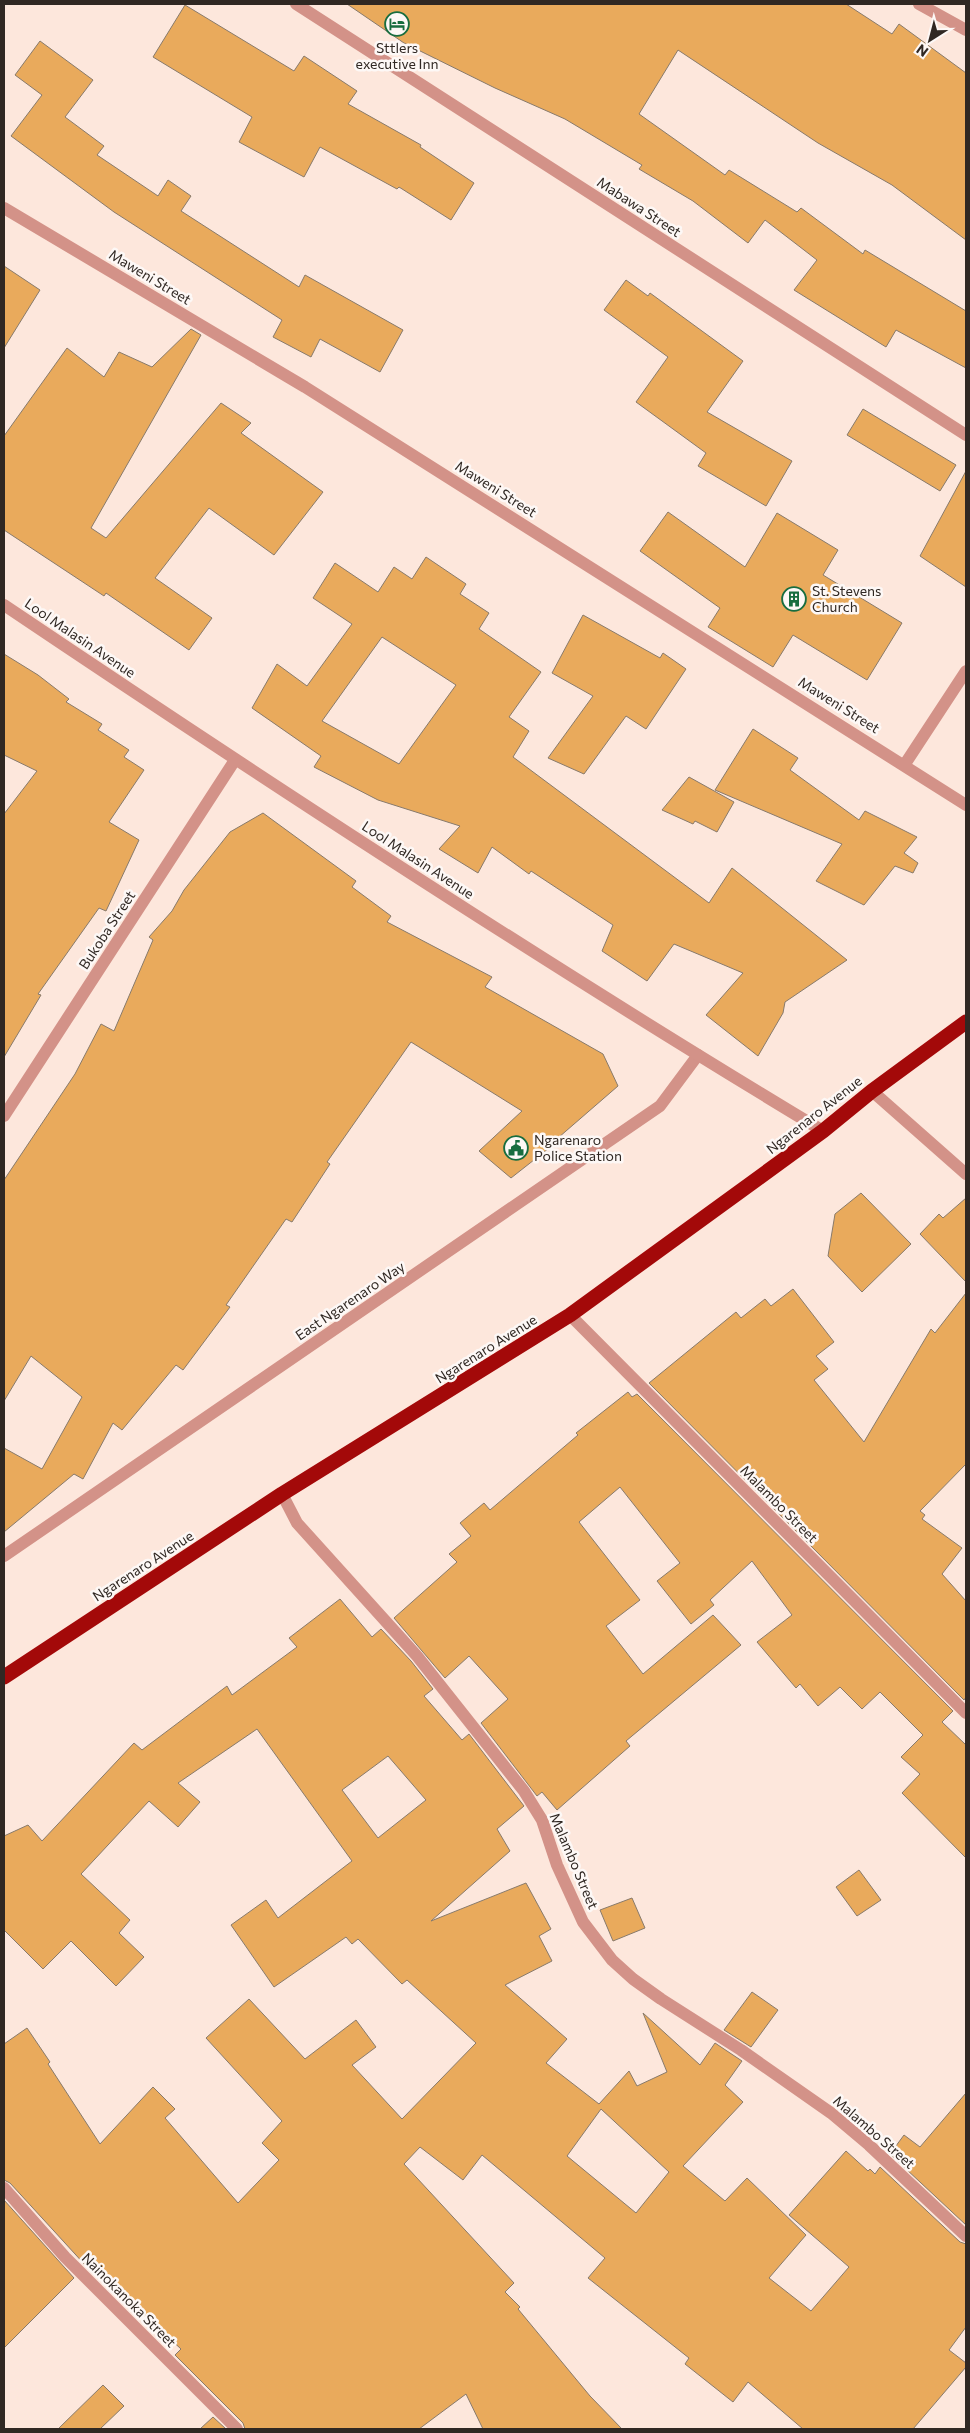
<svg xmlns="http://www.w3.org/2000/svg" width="970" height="2433" viewBox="0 0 970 2433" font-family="Commissioner,sans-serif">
  <rect width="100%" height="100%" fill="#fde7dc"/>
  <path fill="#e9aa5c" stroke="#887a6b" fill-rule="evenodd" d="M347,4H846L892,34L899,24L966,73V240L892,185L818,143L678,50L639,114L725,175L729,170L797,212L801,208L863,254L865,250L966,311V368L896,330L886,347L794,290L817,260L765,220L748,243L693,201L639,169L642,165L565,119L495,88L404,43Z
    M185,5L294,71L304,56L357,91L348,104L421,145L420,147L474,183L451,220L399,187L397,189L320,147L304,177L239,142L252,117L153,57Z
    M40,41L93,80L65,117L104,146L97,155L158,196L168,180L191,196L181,211L299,287L305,275L403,330L380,372L320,339L311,357L273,337L282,320L114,212L11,136L42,95L15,75Z
    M4,266L40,290L4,348Z
    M626,280L648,296L650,293L743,361L707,412L792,461L766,506L698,466L706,453L636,402L668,357L604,310Z
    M191,329L201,335L91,528L106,538L221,403L251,423L241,433L323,492L274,555L209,508L155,578L212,618L189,650L106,593L104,596L4,530V436L67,348L104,377L119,352L152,367Z
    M863,409L956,465L940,491L847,435Z
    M966,471V587L920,556Z
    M668,512L745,567L777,513L838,550L823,575L902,623L867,680L793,635L773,667L708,627L720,608L640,551Z
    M426,557L466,584L460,594L489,613L479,629L541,672L509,717L529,731L513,757L709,903L732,868L847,960L785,1002L783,1013L758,1056L706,1015L743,973L674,944L647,981L602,951L613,925L531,871L529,874L492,847L478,873L439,849L460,826L378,800L314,767L321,756L252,708L277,664L307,686L352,624L313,598L335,563L378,592L394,567L412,579ZM382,637L456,685L399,764L322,721Z
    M583,615L660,658L663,653L686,669L646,729L626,716L584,774L548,758L593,696L552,673Z
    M4,654L38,675L69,699L66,702L102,724L98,730L129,750L124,757L144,770L109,822L139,840L106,911L99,908L38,994L41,995L4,1057V814L37,771L4,755Z
    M753,729L798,758L790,770L859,820L865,811L917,837L904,853L918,863L913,873L895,866L864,905L816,881L842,844L715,790Z
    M689,777L734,802L717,832L695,821L693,824L662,810Z
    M263,813L356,881L352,887L391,916L387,922L492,977L485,987L603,1054L618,1086L551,1144L553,1145L511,1178L479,1151L522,1111L411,1042L327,1162L330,1164L292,1222L286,1219L226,1305L230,1307L183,1370L176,1365L122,1430L113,1423L83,1479L74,1474L4,1532V1448L42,1469L82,1397L31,1356L4,1401V1180L75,1074L101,1024L114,1031L153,940L149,937L172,911L184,890L230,832Z
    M861,1193L911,1244L862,1292L828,1256L835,1214Z
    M966,1198V1282L920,1234L939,1214L943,1218Z
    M793,1289L834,1342L816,1356L828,1369L814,1380L864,1442L931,1329L935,1333L966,1293V1464L920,1511L925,1515L922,1519L962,1548L942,1574L966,1601V1697L964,1700L649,1383L736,1312L741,1318L765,1299L771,1306Z
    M628,1392L632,1397L637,1394L953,1711L942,1722L966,1745V1858L902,1793L920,1774L901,1757L923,1735L880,1692L862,1709L840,1687L818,1706L800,1684L796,1688L757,1642L792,1615L752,1561L710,1600L714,1605L691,1624L657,1581L680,1563L620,1487L579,1522L640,1600L606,1626L643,1674L713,1615L741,1645L626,1741L630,1746L557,1810L542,1792L537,1796L481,1723L508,1699L469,1656L445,1678L394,1618L457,1562L449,1554L471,1536L460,1523L484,1503L490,1510L578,1435L576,1433Z
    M340,1599L372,1637L381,1629L411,1661L433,1689L424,1696L462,1740L469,1734L524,1806L497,1829L510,1851L431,1921L526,1883L551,1929L539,1936L552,1961L505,1985L567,2039L546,2063L599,2104L629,2071L637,2086L667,2072L643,2013L700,2065L715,2043L742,2061L725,2085L743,2102L683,2166L725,2201L747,2178L806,2235L769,2278L811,2311L849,2267L789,2215L846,2151L868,2171L870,2169L875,2174L880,2167L960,2242L966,2244V2327L949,2350L966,2363V2367L913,2429H803L748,2382L733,2402L685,2364L689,2358L588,2278L605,2258L482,2155L463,2180L420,2147L404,2164L514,2283L505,2292L520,2307L518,2309L590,2396L622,2429H483L466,2394L419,2429H245L243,2423L175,2355L181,2349L89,2264L86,2266L10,2183L4,2180V2044L27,2028L50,2062L48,2064L100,2144L153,2087L175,2109L165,2118L238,2203L279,2160L262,2143L282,2121L206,2038L249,1999L305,2059L356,2020L376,2047L352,2065L402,2119L476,2043L407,1980L402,1984L358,1939L352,1944L346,1937L274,1987L231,1925L266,1900L278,1918L352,1861L257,1729L178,1783L200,1802L178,1827L149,1801L81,1874L130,1920L119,1933L144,1957L116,1986L71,1941L43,1969L4,1930V1836L28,1825L42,1841L134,1743L142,1750L227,1686L232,1695L297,1647L289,1638ZM388,1756L426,1800L378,1838L342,1790ZM601,2109L669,2172L636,2213L567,2156Z
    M859,1870L881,1900L857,1916L836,1887Z
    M632,1898L645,1928L613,1941L600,1910Z
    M752,1992L778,2010L751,2047L724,2030Z
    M966,2093V2225L890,2154L904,2135L920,2147Z
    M4,2200L74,2278L4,2348Z
    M103,2385L124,2406L100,2429H58Z
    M213,2417L226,2429H200Z"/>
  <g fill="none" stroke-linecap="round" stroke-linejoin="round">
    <path stroke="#d39288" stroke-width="12" d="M4,1556L660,1106L698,1055"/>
    <path stroke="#d39288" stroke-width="12" d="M296,4L966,435
      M919,4L966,30
      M4,208L305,387L966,805
      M4,605C273,786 545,964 823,1131
      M905,764L966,671
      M872,1091L966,1174
      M4,1116L235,760
      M570,1315L966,1713
      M282,1494L297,1523L417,1656L524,1791L542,1820L557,1865L583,1922L612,1960L633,1979L661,1999L741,2050L831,2113L869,2145L966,2236
      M4,2188L65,2257L237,2429"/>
    <path stroke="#a30909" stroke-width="15" d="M4,1677L282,1494L570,1315L823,1131L872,1091L966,1022"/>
  </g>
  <defs>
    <g id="hotel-ring" transform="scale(1.25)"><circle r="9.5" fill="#fdf8f6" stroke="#186d3f" stroke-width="1.5"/><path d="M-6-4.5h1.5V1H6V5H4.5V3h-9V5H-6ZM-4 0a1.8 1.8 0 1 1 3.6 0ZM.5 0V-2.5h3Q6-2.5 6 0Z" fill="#186d3f"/></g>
    <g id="building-ring" transform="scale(1.25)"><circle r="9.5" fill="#fdf8f6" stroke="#186d3f" stroke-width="1.5"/><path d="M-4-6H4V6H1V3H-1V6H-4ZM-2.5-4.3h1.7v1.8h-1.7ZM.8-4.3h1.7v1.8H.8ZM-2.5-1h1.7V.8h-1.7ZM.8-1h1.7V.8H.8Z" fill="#186d3f"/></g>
    <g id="civic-ring" transform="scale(1.25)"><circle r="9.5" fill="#fdf8f6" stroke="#186d3f" stroke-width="1.5"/><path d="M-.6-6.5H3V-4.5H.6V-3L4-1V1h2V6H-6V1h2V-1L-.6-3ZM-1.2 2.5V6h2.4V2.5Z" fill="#186d3f"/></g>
  </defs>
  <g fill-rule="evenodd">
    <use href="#hotel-ring" x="397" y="24"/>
    <use href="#building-ring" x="794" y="599"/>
    <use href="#civic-ring" x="516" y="1148"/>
  </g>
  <g text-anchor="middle" stroke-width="5" stroke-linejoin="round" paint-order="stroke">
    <g font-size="14" fill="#302823" stroke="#fdf8f6" text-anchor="start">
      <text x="397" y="53" text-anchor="middle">Sttlers<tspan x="397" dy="16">executive Inn</tspan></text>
      <text x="812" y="596">St. Stevens<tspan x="812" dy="16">Church</tspan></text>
      <text x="534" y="1145">Ngarenaro<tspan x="534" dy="16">Police Station</tspan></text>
    </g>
    <g font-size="14" fill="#302823" stroke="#fdf8f6">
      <text transform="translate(639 207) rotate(33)" y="5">Mabawa Street</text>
      <text transform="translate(150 277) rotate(31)" y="5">Maweni Street</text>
      <text transform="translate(496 489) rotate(32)" y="5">Maweni Street</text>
      <text transform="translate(80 638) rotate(34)" y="5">Lool Malasin Avenue</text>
      <text transform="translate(839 705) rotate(32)" y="5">Maweni Street</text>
      <text transform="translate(418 860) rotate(33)" y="5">Lool Malasin Avenue</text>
      <text transform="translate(107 930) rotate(-57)" y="5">Bukoba Street</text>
      <text transform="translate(814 1115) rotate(-38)" y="5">Ngarenaro Avenue</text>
      <text transform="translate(350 1301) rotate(-34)" y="5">East Ngarenaro Way</text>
      <text transform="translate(486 1349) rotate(-32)" y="5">Ngarenaro Avenue</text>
      <text transform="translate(779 1504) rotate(45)" y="5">Malambo Street</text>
      <text transform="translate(143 1566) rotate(-33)" y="5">Ngarenaro Avenue</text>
      <text transform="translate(574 1861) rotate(67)" y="5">Malambo Street</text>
      <text transform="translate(874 2132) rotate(41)" y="5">Malambo Street</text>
      <text transform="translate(129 2300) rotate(45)" y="5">Nainokanoka Street</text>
    </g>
  </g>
  <rect width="970" height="2433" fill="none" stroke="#302823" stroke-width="10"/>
  <g transform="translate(930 40) rotate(216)" stroke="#fdf8f6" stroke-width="4" paint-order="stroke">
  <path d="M0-4L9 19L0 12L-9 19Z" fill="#302823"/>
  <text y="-8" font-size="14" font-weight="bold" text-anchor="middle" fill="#302823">N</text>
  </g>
</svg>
